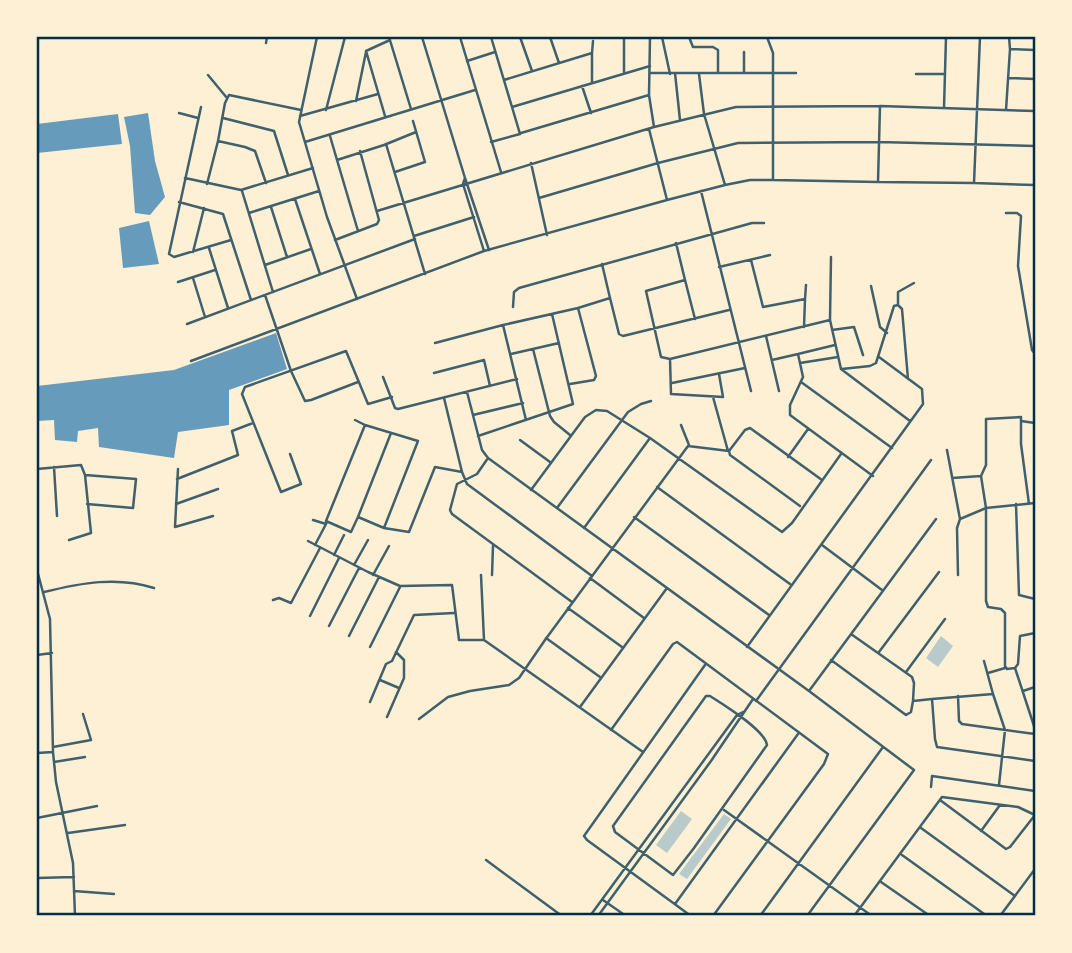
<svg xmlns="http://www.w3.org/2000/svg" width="1072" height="953" viewBox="0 0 1072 953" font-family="Ubuntu,sans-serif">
  <rect width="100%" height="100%" fill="#fdf0d5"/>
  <path fill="#b9caca" d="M941,636L953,646L938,667L926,658Z
    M681,811L692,819L667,853L656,845Z
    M724,814L731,819L687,879L679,874Z"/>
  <path fill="#669bbc" d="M148,113L155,161L165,197L150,215L135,213L130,146L124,117Z
    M118,114L122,144L37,153V124Z
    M149,221L159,264L123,268L119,228Z
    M276,333L287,369L229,390V425L178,432L174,458L99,447L98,428L78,431L77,442L55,440L54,420L37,421V386L174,370Z"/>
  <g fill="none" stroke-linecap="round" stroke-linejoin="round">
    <path stroke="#3f606c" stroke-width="2.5" d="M317,37L299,122L327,217L357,299
      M389,37L411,109
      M422,37L465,178L489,250
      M460,37L501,172
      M491,37L512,107
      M520,37L532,71
      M550,37L559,63
      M650,37L649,95L654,127
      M662,37L670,74
      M689,37L693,47H713L718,50V73
      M767,37L773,53V180L878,182
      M980,37L974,183L1035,185
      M1009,37L1010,49
      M266,43L267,37
      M592,53L593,41
      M467,61L495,52
      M624,72V37
      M650,73H796
      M675,73L680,120
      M744,73V52
      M916,74H945
      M208,75L227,98
      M1008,78L1035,79
      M504,80L592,53V82
      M582,86L591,113
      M356,101L366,52
      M880,106L878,182L974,183
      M201,107L169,254L174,257L231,240
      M944,108L946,37
      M326,110L345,37
      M1006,110L1010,49L1035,50
      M179,113L198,118
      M300,116L378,94
      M385,116L366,51L390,40
      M223,118L274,131L288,175
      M649,129L667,200L725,185L704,114L699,74
      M521,133L649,95
      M330,136L337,160L384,145L416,132
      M218,141L225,103L229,95L301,110
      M305,142L475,90
      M491,142L520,134L512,107L650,66
      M386,144L425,274
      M337,160L358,231
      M531,163L547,235
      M395,172L425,162L413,121
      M185,178L241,190L313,168
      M465,178L463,184L484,251
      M207,184L218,141L245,147L255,151L266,183
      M725,185L750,180H773
      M242,191L273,292
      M701,191L751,391
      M539,198L658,163L738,143L879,142L1035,146
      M295,199L320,274
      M179,202L223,214L251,300
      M271,207L287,257
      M377,211L654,127L736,107L880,106L1035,111
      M249,213L319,191
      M1006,213H1017L1021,216L1018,266L1032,350L1035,354
      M414,236L474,217
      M335,240L377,224L379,220L360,151
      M676,243L685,280
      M209,248L228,308
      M193,252L204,208
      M831,257L830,320L841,369L910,421
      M751,260L763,307L805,299L804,327
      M602,264L610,298
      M265,265L311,249
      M719,267L770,255
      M193,278L205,317
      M178,282L215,270
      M871,286L880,327L887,333
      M265,295L291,371L305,401L311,400L358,382
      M805,299L806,285
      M898,305V292L914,283
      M513,307L514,292L519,288L752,223H764
      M187,324L415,239
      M503,325L526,420
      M832,330L854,327L863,355
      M766,336L779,391
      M435,343L503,325L578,308
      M533,349L550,416L554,422L570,435
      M511,354L559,343
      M798,354L835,345
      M670,359L661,357L646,291L685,280L695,319
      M772,360L798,354L803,377L790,405V415L873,476
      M191,361L484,251L667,200
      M800,363L838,357
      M842,369L870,366L876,363L894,306L898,305L902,309L908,379
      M434,373L484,360L490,386
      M719,374L723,397L671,394L670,359L830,320
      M383,377L395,408L398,409L517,379
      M801,382L892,448
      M672,383L745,368
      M570,384L594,380L596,376L578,308L610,298L619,334L623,336L729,310
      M467,392L482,450L488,458L809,691L914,770L807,916
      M713,397L728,451
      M444,398L462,472L467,484L592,576
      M473,415L523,403
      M355,420L365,425
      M1021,421L1035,423
      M681,425L689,445
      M478,436L573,404L552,314
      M520,440L550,462
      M947,450L960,519
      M729,451L730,455L800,506
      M290,454L301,484L281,492L242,394L245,387L346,351L368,404L392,397
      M788,457L808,429
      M488,458L477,474L457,484L450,510L452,514L572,602
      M54,467L57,516
      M37,469L81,465L85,475L136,479L133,508L87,504
      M178,469L175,527L213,516
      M981,476L986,465V419L1021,417V444L1029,504
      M952,478L981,476L986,508V601L988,607L1001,609L1005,613V666L1007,669L1015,668
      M177,479L238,455L232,431L253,423
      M657,487L790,584
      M531,490L585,417L596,410L607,411L650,438L782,532L792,523L841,454
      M176,504L218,489
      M1016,504L1019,595L1035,599
      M557,508L628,412L641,404L651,401
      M634,517L769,615
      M313,520L326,524V521L351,532L358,517
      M326,521L365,425L418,441L384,528L358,517L391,433
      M384,528L409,532L435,467L462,472
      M584,528L650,438
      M69,540L91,533L85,475
      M308,541L368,572L400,586L452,585L459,640H484L643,752
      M315,545L326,524
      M822,545L882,590
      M334,555L344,535
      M354,565L368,540
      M37,570L50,619L53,752L56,782L73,863L75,916
      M373,575L389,546
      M481,575L484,640
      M492,575L493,546
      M958,575L957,528L960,519L986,508L1035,503
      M590,578L644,618
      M44,592C81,583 117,576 154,588
      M273,600L279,598L291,603L320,548
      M568,608L622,647
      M310,616L339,558
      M329,626L359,568
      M1035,633L1020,636L1018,664L1015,668L1035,729
      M851,634L912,677L914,683L913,701L932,699L935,739L937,747L1035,761
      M349,636L379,577
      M546,638L600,677
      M370,647L400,587
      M747,647L923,404L922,389L879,357
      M879,652L939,572
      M37,655L52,653
      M831,660L906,715L911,712L913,701
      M984,661L993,694
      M906,672L945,619
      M988,673L1005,668
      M380,680L399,688
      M809,691L936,519
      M1023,691L1035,687
      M706,696H710C724,705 765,730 767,745L694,848L673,875L615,832L613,826Z
      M958,696L959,721L962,724L1035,734
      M932,699L993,694L1005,730L999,785
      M756,701L931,460
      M370,702L386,664L392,661L414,615L454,613
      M580,707L667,588
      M387,717L404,678V660L396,652
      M419,719L448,697L470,691L509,685L519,678L545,640L688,446L729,451L745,430L750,428L822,480
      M611,730L673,644L677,642L828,754L824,764L713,916
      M53,747L91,740L83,714
      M37,753L53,752
      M54,762L85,757
      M931,787L932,776L1035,791
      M724,810L872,916
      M37,818L97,806
      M921,828L1015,896
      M981,831L1000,805
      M68,833L125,825
      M902,855L987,916
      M486,860L562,916
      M37,878L74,877
      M881,882L930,916
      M74,891L114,894
      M603,900L626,916
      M675,904L798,734
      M590,916L737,715L743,712
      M598,916L711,761L753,699
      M691,916L587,840L584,836L705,665
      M760,916L883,747
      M854,916L942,797L1018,807L1035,815L1010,847L1006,849L940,800
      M1000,916L1035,869"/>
  </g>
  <rect width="1072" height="953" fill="none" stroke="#fdf0d5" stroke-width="77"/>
  <rect x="38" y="38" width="996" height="876" fill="none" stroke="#003049" stroke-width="2.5"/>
</svg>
